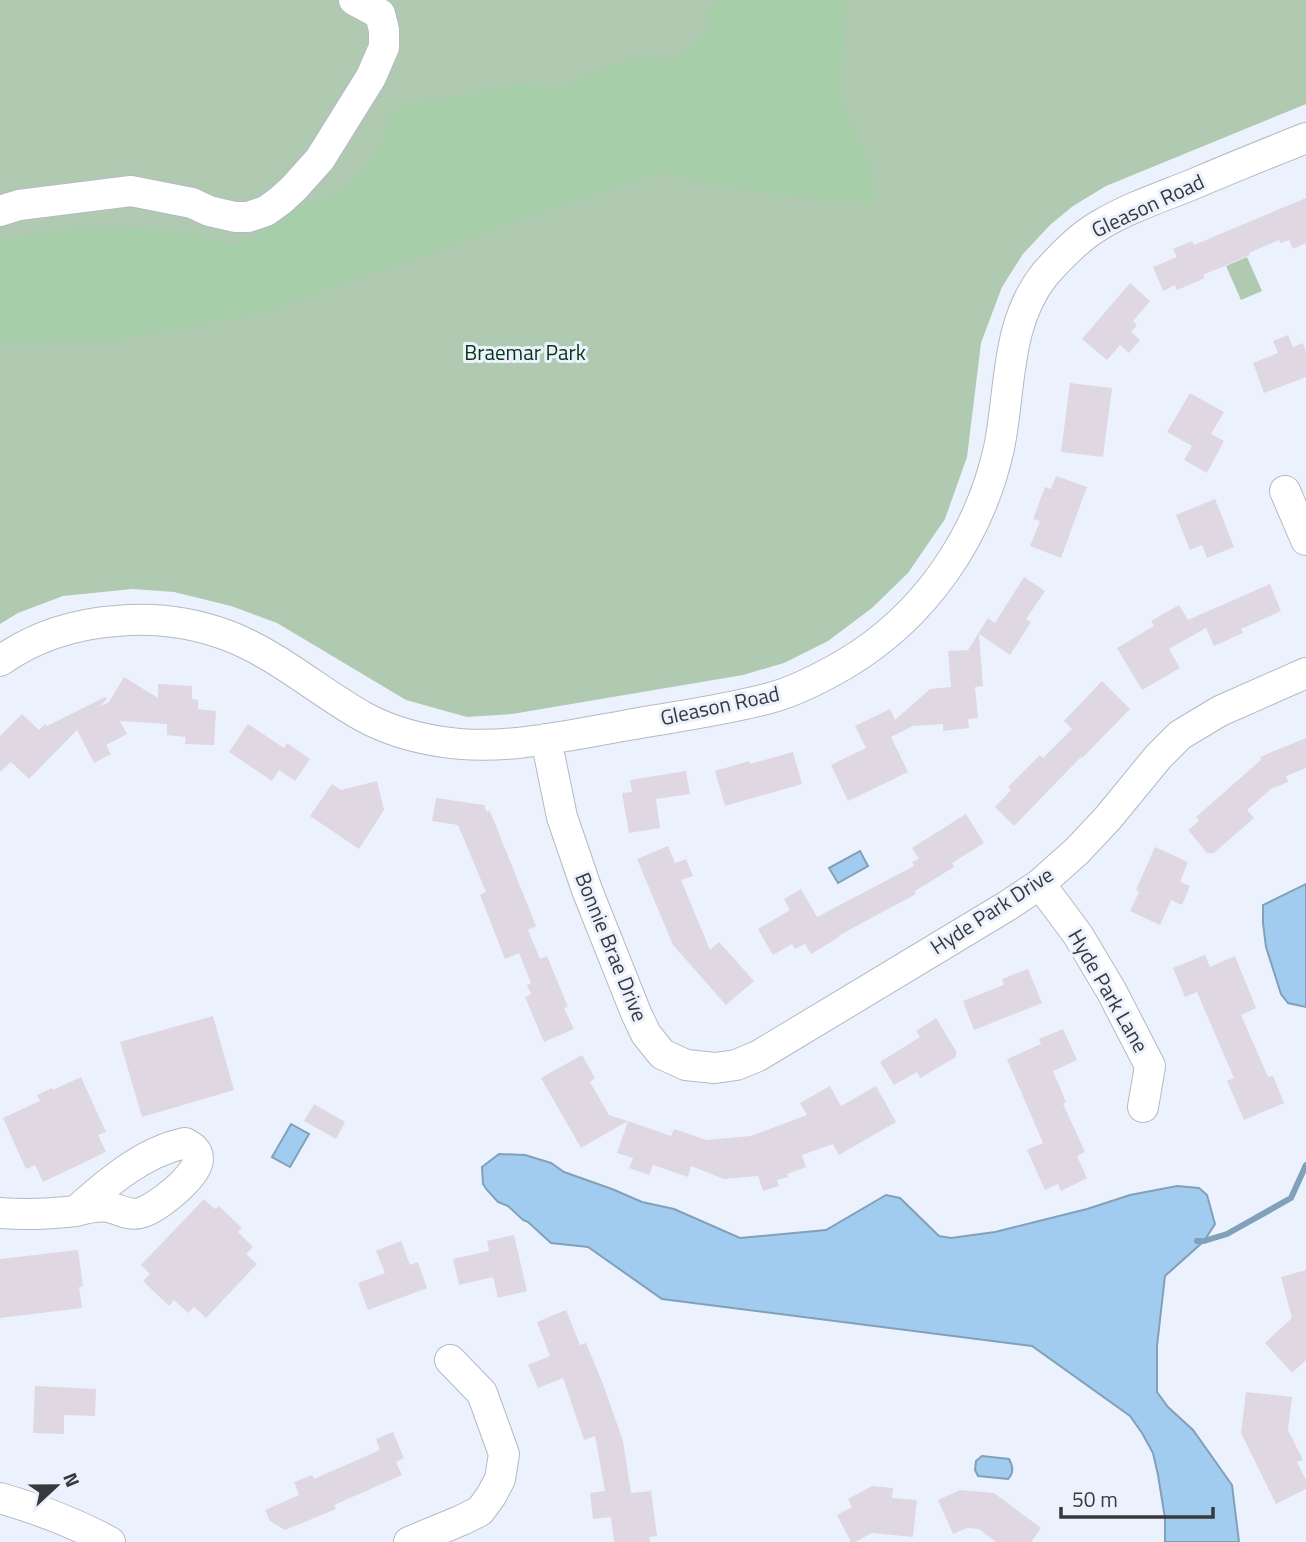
<svg xmlns="http://www.w3.org/2000/svg" width="1306" height="1542" viewBox="0 0 1306 1542" font-family="'Titillium Web',sans-serif">
  <rect width="100%" height="100%" fill="#ecf2fd"/>
  <path fill="#b0cab2" d="M0,0H1306V104L1106,186L1073,206L1050,225L1023,254L1002,287L981,343L967,457L945,519L908,573L872,608L828,641L784,663L743,675L512,714L467,717L406,700L277,623L231,606L174,592L132,589L63,596L18,613L0,624Z
    M1247,257L1262,291L1241,300L1226,266Z"/>
  <path fill="#a5cea9" d="M722,0H846L843,59L839,82L844,108L869,162L876,204L758,192L659,173L508,224L424,256L354,279L264,313L109,341L0,342V240L85,227H135L203,237L234,245L256,236L268,225L270,216C320,202 361,191 382,138C385,129 387,120 390,111L412,103L467,95L517,83L557,88L597,71L636,58L675,59L708,32L706,11Z"/>
  <path fill="#a1ccef" stroke="#81a0ba" stroke-width="2" d="M860,851L868,866L838,883L829,868Z
    M1306,884V1007L1288,1003L1281,994L1266,947L1263,923V905Z
    M291,1124L309,1134L290,1167L272,1157Z
    M499,1154L525,1155L551,1163L564,1172L612,1189L642,1202L674,1209L740,1238L826,1230L886,1195L900,1198L939,1236L951,1238L995,1232L1087,1209L1130,1195L1177,1186L1199,1188L1207,1195L1215,1224L1204,1241L1165,1276L1157,1346V1392L1168,1407L1193,1430L1232,1485L1239,1542H1165V1518L1158,1475L1153,1453L1142,1433L1130,1416L1032,1346L662,1299L588,1247L551,1243L528,1222L523,1220L508,1206L498,1202L487,1190L483,1184L482,1167Z
    M982,1456L1009,1459C1013,1466 1014,1473 1008,1479L978,1476L975,1470L976,1461Z"/>
  <g fill="none" stroke-linecap="round" stroke-linejoin="round">
    <path stroke="#81a0ba" stroke-width="6" d="M1197,1241H1204L1227,1234L1291,1198L1306,1165"/>
  </g>
  <path fill="#dfd7e1" d="M1306,198V243L1293,249L1289,240L1280,243L1279,240L1249,253L1250,255L1203,275L1205,278L1177,290L1175,285L1163,291L1153,267L1177,257L1173,249L1192,241L1194,245Z
    M1130,283L1150,301L1133,321L1137,325L1131,332L1140,340L1129,353L1120,345L1107,360L1082,339Z
    M1288,335L1293,347L1303,343L1306,352V377L1264,393L1253,363L1278,353L1273,341Z
    M1070,383L1112,388L1103,457L1061,452Z
    M1190,393L1224,412L1211,434L1224,441L1207,473L1184,460L1192,446L1167,432Z
    M1056,476L1087,487L1061,558L1030,546L1040,521L1033,519L1045,487L1051,489Z
    M1215,499L1234,547L1207,558L1202,545L1190,550L1176,515Z
    M1024,577L1045,591L1026,619L1031,622L1010,655L979,634L983,686L975,687L978,718L968,719L969,728L943,731V724L913,726L891,737L908,772L848,801L831,765L866,748L855,726L890,709L895,720L930,689L951,687L948,651L968,650L988,618L995,623Z
    M1270,584L1281,611L1241,629L1243,633L1214,646L1206,628L1169,649L1180,668L1142,690L1117,648L1154,626L1151,621L1179,605L1188,620Z
    M124,677L158,698V684L192,686V699L198,700V709L216,711L214,745L185,744L186,737L167,735V724L120,721L127,734L106,745L111,754L94,763L77,730L29,779L11,762L0,772V736L22,714L39,730L45,724L47,726L105,697L107,699L99,707L109,702Z
    M1102,681L1130,709L1082,758L1081,757L1014,826L995,807L1011,790L1008,787L1040,755L1043,758L1072,729L1064,721Z
    M248,724L284,748L287,743L310,759L295,781L279,770L272,781L229,752Z
    M1306,738V768L1286,776L1288,782L1271,789L1247,810L1254,818L1214,853H1207L1188,830L1199,821L1196,817L1261,760L1260,757Z
    M793,752L802,784L725,806L715,771L749,761L750,764Z
    M686,771L690,794L656,799L660,828L629,833L622,793L632,792L630,780Z
    M377,781L384,810L359,849L310,816L332,784L341,790Z
    M436,798L484,805L487,812L490,811L536,926L528,930L540,959L547,956L568,1007L564,1008L574,1029L544,1042L525,997L531,994L527,985L531,983L519,953L505,959L480,895L486,892L458,825L432,821Z
    M966,814L984,843L952,863L954,867L915,891L916,894L838,936L839,937L811,954L805,944L795,949L792,944L773,955L758,929L790,910L784,899L801,889L817,917L914,866L912,862L919,859L912,848Z
    M668,846L675,863L686,859L693,876L681,880L710,950L719,942L754,981L726,1005L673,945L637,859Z
    M1155,847L1188,862L1180,882L1190,886L1182,905L1171,900L1160,925L1130,911L1139,892L1136,890Z
    M1205,955L1210,967L1235,956L1256,1008L1241,1015L1268,1077L1273,1076L1284,1103L1244,1120L1227,1081L1234,1078L1197,992L1185,997L1173,968Z
    M1028,969L1042,1003L974,1030L963,1001L1004,985L1002,979Z
    M213,1016L234,1090L142,1117L120,1042Z
    M936,1018L956,1051V1057L920,1078L917,1072L894,1085L880,1062L920,1037L916,1031Z
    M1063,1029L1077,1060L1053,1071L1066,1102L1063,1104L1085,1152L1077,1156L1087,1178L1061,1191L1058,1184L1045,1190L1027,1150L1043,1143L1007,1059L1041,1044L1039,1039Z
    M582,1055L595,1078L590,1082L609,1115L628,1121L581,1148L541,1078Z
    M81,1077L106,1132L98,1135L106,1152L43,1182L35,1165L26,1169L3,1118L40,1101L37,1095L52,1088L53,1090Z
    M830,1086L841,1106L876,1086L896,1122L839,1155L833,1144L802,1155L806,1167L787,1174L788,1177L777,1180L779,1186L763,1191L758,1176L724,1179L691,1166L688,1177L653,1165L649,1175L629,1168L633,1158L617,1153L628,1121L671,1136L674,1129L707,1140L751,1136L807,1115L800,1103Z
    M314,1104L345,1122L336,1139L304,1121Z
    M204,1199L215,1209L219,1206L242,1228L238,1232L253,1247L246,1254L257,1264L206,1318L194,1307L188,1313L174,1300L169,1306L143,1281L150,1274L141,1265Z
    M514,1235L527,1291L498,1298L493,1277L459,1285L453,1259L489,1251L487,1241Z
    M401,1241L410,1265L418,1262L427,1288L368,1310L358,1283L385,1273L376,1251Z
    M78,1250L83,1286L79,1287L82,1308L0,1318V1259Z
    M1306,1270V1360L1292,1373L1265,1343L1292,1318L1281,1277Z
    M566,1310L580,1345L586,1343L603,1384L623,1441L631,1493L651,1491L657,1536L649,1537L650,1542H614L611,1517L593,1519L590,1493L605,1491L595,1436L584,1440L563,1378L538,1388L528,1365L550,1356L537,1322Z
    M35,1386L96,1389L95,1416L64,1415V1434L33,1433Z
    M1246,1392L1292,1397L1288,1430L1303,1460L1297,1462L1306,1480V1489L1276,1504L1241,1433Z
    M393,1432L404,1458L396,1462L402,1475L334,1505L336,1509L285,1530L270,1521L265,1510L299,1495L294,1482L312,1475L314,1479L380,1450L376,1439Z
    M872,1486L893,1488L892,1498L917,1500L913,1537L872,1533L855,1542H851L837,1515L852,1507L848,1499Z
    M960,1490L994,1493L1041,1528L1031,1542H996L979,1529L967,1528L953,1534L938,1500Z"/>
  <g fill="none" stroke-linecap="round" stroke-linejoin="round">
    <g stroke="#b3bac4" stroke-width="32">
      <path id="minor" d="M354,0L380,14
        M0,211L19,205L131,191L192,203L209,211L235,217H248L266,211L281,200L294,188L320,159L371,77L384,47V30L380,14
        M1285,491L1306,540
        M0,661C34,637 75,624 116,621C155,617 192,622 229,636C278,655 319,692 364,717C388,730 416,738 443,742C503,751 565,736 623,726C672,717 722,711 770,698C796,691 821,678 845,664C924,617 979,538 999,448C1011,390 1005,324 1045,274C1061,256 1079,237 1100,225C1128,208 1161,197 1191,185C1229,169 1268,153 1306,138
        M546,739L562,817L587,890L636,1013L646,1034L662,1054L686,1065L715,1068L736,1065L758,1056L1007,906L1040,884L1077,851L1108,818L1158,757L1180,735L1220,711L1306,673
        M1040,884L1078,935L1112,992L1150,1066L1143,1107
        M185,1143C192,1147 198,1150 198,1159C198,1176 156,1209 140,1213C127,1216 120,1209 108,1207C97,1205 87,1208 76,1211C107,1183 143,1152 185,1143Z
        M0,1213C26,1215 50,1214 76,1211
        M0,1498C38,1509 75,1523 110,1542
        M409,1542L462,1520L480,1511L491,1496L500,1479L504,1454L482,1393L450,1360"/>
    </g>
    <use href="#minor" stroke="#fff" stroke-width="30"/>
  </g>
  <g text-anchor="middle" stroke-width="6" stroke-linejoin="round" paint-order="stroke">
    <g font-size="21" fill="#37393d" stroke="#ecf2fd">
      <text transform="translate(1148 206) rotate(-25)" y="7">Gleason Road</text>
      <text transform="translate(720 706) rotate(-12)" y="7">Gleason Road</text>
      <text transform="translate(992 911) rotate(-33)" y="7">Hyde Park Drive</text>
      <text transform="translate(611 947) rotate(68)" y="7">Bonnie Brae Drive</text>
      <text transform="translate(1108 991) rotate(60)" y="7">Hyde Park Lane</text>
    </g>
    <g font-size="21" fill="#073613" stroke="#ecf2fd">
      <text x="525" y="360">Braemar Park</text>
    </g>
  </g>
  <g transform="translate(56 1486) rotate(68)" stroke="#ecf2fd" stroke-width="5" paint-order="stroke">
  <path d="M0-5L12 26L0 18L-12 26Z" fill="#37393d"/>
  <text y="-10" font-size="19" font-weight="bold" text-anchor="middle" fill="#37393d">N</text>
  </g>
  <path d="M1061 1507v10h152v-10" fill="none" stroke="#37393d" stroke-width="3.5"/>
  <text x="1072" y="1507" font-size="21" fill="#37393d" stroke="#ecf2fd" stroke-width="5" paint-order="stroke">50 m</text>
</svg>
